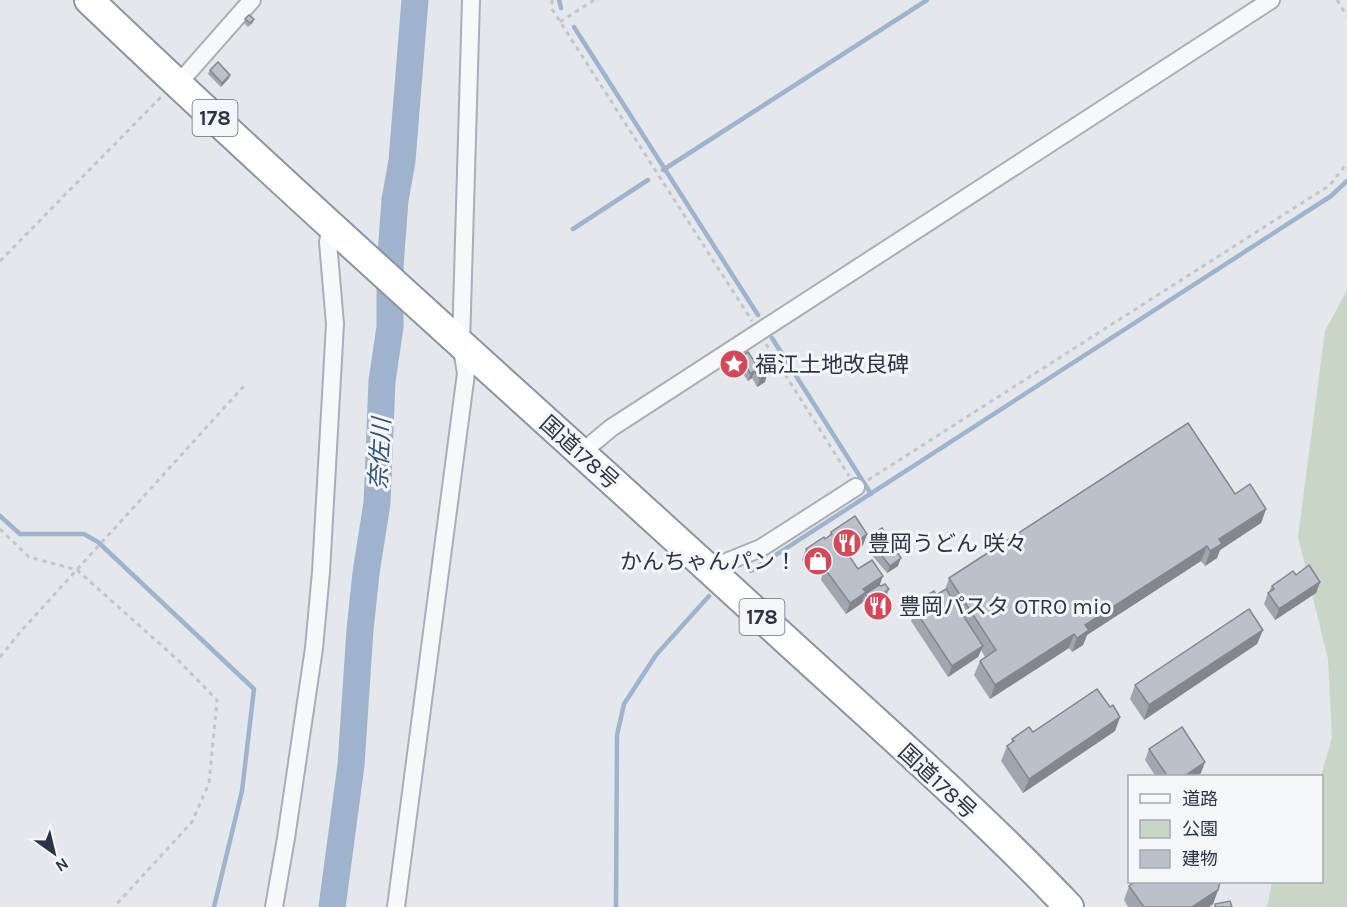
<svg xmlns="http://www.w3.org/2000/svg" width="1347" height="907" viewBox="0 0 1347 907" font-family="Karla,'Noto Sans JP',sans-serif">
  <rect width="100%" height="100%" fill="#e4e7ec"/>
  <path fill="#c9d6c5" d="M1347,290V907H1267L1272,882H1322L1321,776L1332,738L1328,659L1298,537L1325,331Z"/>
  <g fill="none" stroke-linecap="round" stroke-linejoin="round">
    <path stroke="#9fb4cc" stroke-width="4.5" d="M559,0L561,8
      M574,27L758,315
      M663,170L927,0
      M573,229L648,180
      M772,338L871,494
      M0,516L20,534H84L98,542L254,689L242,791L214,907
      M751,571L1331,196L1347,181
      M616,907L617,735L624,704L656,655L709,596"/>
    <path stroke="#9fb4cc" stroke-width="27" d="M332,907L351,765L360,630L366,573L377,503L382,381L390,327V267L395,200L402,161L415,0"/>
    <g stroke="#a9aeb7" stroke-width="20">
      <path id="minor" d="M178,84L252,0
        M581,453L611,428L1271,0
        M709,569L761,548L856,487
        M274,907L286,838L314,648L321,572L335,324L328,242L331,224
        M396,907L466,373L461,344L471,0"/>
    </g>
    <g stroke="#8b94a3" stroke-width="32">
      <path id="trunk" d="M89,0C312,213 544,417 771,626C871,718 975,808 1069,907"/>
    </g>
    <path stroke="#c2c5cb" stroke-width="3" stroke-dasharray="4.5 4.5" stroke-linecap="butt" d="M552,0V9L752,321
      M1337,0L1347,16
      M560,22L594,0
      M0,261L162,96
      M766,344L849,476
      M868,480L1330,185L1347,163
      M0,529L29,557L77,570L179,661L217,700L209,783L192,822L114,907
      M0,657L22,630L244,386"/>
    <use href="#minor" stroke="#f7f8fa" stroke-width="16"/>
    <use href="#trunk" stroke="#fff" stroke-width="28"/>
  </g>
  <path fill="#a1a5ae" d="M245,19H254L253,23L248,27L244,23Z
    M210,70L230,75L229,78L221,87L208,74Z
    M740,357L758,367L767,374L765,382L757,387L752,378L748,381L737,365Z
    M1235,494L1266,509L1261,523L1220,550L1217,558L1205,566L1201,561L1087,635L1083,645L1072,652L1069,648L990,699L974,675L980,661L985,657L981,650L978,657L948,677L911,621L915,610L919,607L922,598L936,595L945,590L949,578Z
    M831,532L867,534L863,545L849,555L858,569L881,586L889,589L887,595V607L873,616L863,601L864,597L862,603L846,614L821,580L822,576L818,570L812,574L802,560L806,549L825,539L829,536Z
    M870,535L898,566L887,573L871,554L873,550L868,543Z
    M1296,575L1320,582L1316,593L1275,620L1264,604L1268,593L1272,586Z
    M1263,630L1257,644L1144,720L1130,699L1135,685Z
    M1110,707L1120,717L1115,731L1023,793L1001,761L1007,746L1011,743L1012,739Z
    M1149,749L1201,773L1195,777H1156L1145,760Z
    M1129,886L1218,890L1213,904L1209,907H1128L1124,900Z"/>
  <path fill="#83868d" d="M230,75L229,78L221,87L222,83Z
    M754,371L752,378L748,381L751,374Z
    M767,374L765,382L757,387L760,379Z
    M1266,509L1261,523L1220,550L1217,558L1205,566L1210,551L1219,539Z
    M867,534L863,545L841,561L845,550Z
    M1207,546L1201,561L1087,635L1083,645L1072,652L1077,638L1085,625Z
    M901,558L898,566L887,573L890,566Z
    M822,559L818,570L812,574L816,563Z
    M883,576L879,587L865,594L862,603L846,614L850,603L863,589Z
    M1320,582L1316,593L1275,620L1279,609Z
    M890,599L887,607L873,616L876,609Z
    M1263,630L1257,644L1144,720L1149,705Z
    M1074,634L1069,648L990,699L995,685Z
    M983,646L978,657L948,677L952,666Z
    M1120,717L1115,731L1023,793L1029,779Z
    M1205,762L1201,773L1195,777H1183Z
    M1218,890L1213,904L1209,907H1192Z"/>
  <path fill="#bbc0ca" stroke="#83868d" stroke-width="1.5" d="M249,15L254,19L250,23L245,19Z
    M218,62L230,75L222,83L210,70Z
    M748,352L758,367L761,365L767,374L760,379L754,371L751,374L740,357Z
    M1188,423L1235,494L1250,484L1266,509L1219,539L1222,544L1210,551L1207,546L1085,625L1089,630L1077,638L1074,634L995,685L980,661L996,650L949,578Z
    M855,516L867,534L845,550L858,569L872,560L883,576L863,589L866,592L850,603L825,569L828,567L822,559L816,563L806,549L824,537L825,539L832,534L831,532Z
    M882,528L901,558L890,566L874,546L877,545L870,535Z
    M1309,565L1320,582L1279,609L1268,593L1274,589L1272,586L1293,571L1296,575Z
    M885,584L889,589L885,592L890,599L876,609L865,594L879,585L881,586Z
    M946,589L983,646L952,666L915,610L925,603L922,598L934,591L936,595Z
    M1249,609L1263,630L1149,705L1135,685Z
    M1097,689L1110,707L1113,705L1120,717L1029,779L1007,746L1014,741L1012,739L1029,727L1033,732Z
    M1182,727L1205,762L1183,777H1168L1149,749Z
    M1135,882H1220L1218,890L1192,907H1144L1129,886Z
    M1230,901L1232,907H1215V904Z"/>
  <defs>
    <g id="sight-disc" transform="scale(1.5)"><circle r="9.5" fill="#d1495b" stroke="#f4f6f9"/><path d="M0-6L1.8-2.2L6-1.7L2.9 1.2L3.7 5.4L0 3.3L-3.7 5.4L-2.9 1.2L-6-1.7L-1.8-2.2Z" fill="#fff"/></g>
    <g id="restaurant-disc" transform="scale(1.5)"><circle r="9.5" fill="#d1495b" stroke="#f4f6f9"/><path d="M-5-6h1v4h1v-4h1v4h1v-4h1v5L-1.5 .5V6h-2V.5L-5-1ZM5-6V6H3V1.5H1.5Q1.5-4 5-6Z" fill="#fff"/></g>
    <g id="shop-disc" transform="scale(1.5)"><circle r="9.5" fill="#d1495b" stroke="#f4f6f9"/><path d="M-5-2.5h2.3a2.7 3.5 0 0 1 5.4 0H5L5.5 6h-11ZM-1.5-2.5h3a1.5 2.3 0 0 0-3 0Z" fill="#fff"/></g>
  </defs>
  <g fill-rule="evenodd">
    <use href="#sight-disc" x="734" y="364"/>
    <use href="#restaurant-disc" x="847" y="543"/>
    <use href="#shop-disc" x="818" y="561"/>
    <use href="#restaurant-disc" x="878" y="606"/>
  </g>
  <g text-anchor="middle" stroke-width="6" stroke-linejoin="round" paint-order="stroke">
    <g fill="#f4f6f9" stroke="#676e7b" stroke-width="1.5">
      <rect x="192.5" y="100" width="45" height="36" rx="4.5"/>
      <rect x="739.5" y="599" width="45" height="36" rx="4.5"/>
    </g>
    <g font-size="21" font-weight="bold" fill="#2b3445">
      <text x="215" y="125">178</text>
      <text x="762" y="624">178</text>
    </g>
    <g font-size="22" fill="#2b3445" stroke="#f4f6f9" text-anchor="start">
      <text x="755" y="372">福江土地改良碑</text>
      <text x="868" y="551">豊岡うどん 咲々</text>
      <text x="797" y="569" text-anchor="end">かんちゃんパン！</text>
      <text x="899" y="614">豊岡パスタ OTRO mio</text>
    </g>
    <g font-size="22" fill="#2b3445" stroke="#f4f6f9">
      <text transform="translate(580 452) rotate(42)" y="8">国道178号</text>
      <text transform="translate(938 781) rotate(43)" y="8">国道178号</text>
    </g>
    <g font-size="24" font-style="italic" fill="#34527a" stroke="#f4f6f9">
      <text transform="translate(380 454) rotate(-87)" y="8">奈佐川</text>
    </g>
  </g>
  <rect x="1128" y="775" width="195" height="108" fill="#f4f6f9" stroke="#a4a8b1" stroke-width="1.5"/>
  <rect x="1140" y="794" width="30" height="9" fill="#f7f8fa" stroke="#a4a8b1" stroke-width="1.5"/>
  <text x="1182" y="805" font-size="18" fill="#2b3445">道路</text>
  <rect x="1140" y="820" width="30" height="18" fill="#c9d6c5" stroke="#a4a8b1" stroke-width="1.5"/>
  <text x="1182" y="835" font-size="18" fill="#2b3445">公園</text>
  <rect x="1140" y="850" width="30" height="18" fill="#bbc0ca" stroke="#a4a8b1" stroke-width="1.5"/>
  <text x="1182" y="865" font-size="18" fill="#2b3445">建物</text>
  <g transform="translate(54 853) rotate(146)" stroke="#f4f6f9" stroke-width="4.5" paint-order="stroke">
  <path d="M0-4.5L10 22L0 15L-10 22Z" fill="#2b3445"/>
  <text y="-9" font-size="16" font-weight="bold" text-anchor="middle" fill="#2b3445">N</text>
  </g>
</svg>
